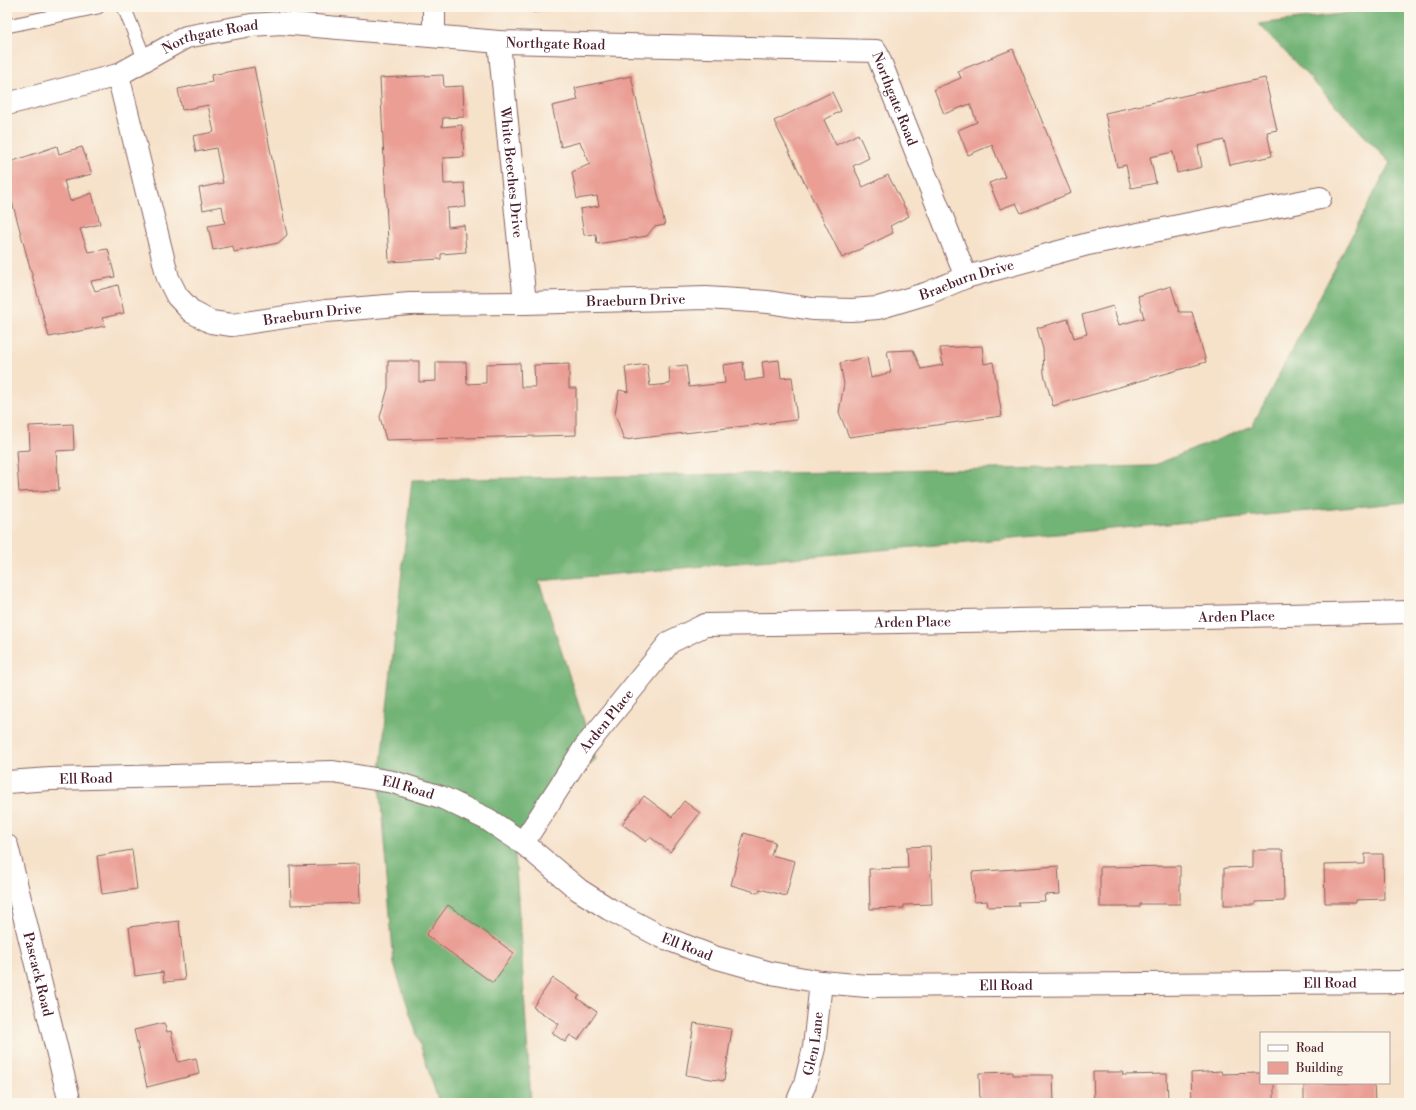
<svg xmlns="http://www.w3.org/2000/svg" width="1416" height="1110" viewBox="0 0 1416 1110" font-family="'Libre Bodoni',serif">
  <rect width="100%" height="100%" fill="#fbf7ec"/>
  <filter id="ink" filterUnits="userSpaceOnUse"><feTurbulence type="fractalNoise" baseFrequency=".025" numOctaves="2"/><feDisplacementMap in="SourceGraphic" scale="8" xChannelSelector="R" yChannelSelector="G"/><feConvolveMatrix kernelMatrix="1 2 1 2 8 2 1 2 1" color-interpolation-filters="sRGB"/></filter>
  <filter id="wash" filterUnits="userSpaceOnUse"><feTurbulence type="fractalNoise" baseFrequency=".012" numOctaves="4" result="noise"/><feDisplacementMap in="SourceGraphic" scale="16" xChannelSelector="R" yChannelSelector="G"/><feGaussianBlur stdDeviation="0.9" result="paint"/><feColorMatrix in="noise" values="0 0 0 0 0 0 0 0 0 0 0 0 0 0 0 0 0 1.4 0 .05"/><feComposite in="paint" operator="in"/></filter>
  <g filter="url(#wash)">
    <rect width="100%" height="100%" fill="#f6e1c9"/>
    <path fill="#72b376" stroke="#5e6950" d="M1397,7H1409V502L539,581L596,759L514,836L531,1103H439L394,964L379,781L412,480L1152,466L1252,426L1390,163L1259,24Z"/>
    <g id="blocks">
      <path fill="#ea9e94" d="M533,7H566V8L533,12Z
        M1013,49L1071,193L1021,213L1016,203L1000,209L989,183L1005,177L992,145L968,155L958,130L977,122L970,104L944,114L934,89L961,78L958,71Z
        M254,67L287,235L278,243L234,252L233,246L213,250L208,226L225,223L222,206L203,210L199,188L223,183L216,148L196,152L193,136L214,132L208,105L182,110L178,89L212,82L211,75Z
        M443,75L444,87L463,86L464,117L443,118L442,127L462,125L464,157L443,158L444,184L464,183L466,207L447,208L448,227L464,225L466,252L441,254V259L389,262L380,78Z
        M631,76L665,225L654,227L647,236L597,244L596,234L584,235L580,209L599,206L597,196L577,199L572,172L590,164L580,142L561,147L552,106L578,100L575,88Z
        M1265,78L1277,130L1267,132L1272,156L1230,165L1224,140L1198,146L1202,167L1177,173L1173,152L1150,157L1156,183L1131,188L1126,165L1117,167L1105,113Z
        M832,92L841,111L824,120L836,145L858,134L869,158L853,166L863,187L888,175L909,216L890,226L893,233L842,258L774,121Z
        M57,146L59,154L82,147L92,174L64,181L70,201L92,193L100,224L80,229L88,252L108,249L115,277L91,281L95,291L118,285L124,313L102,318L105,326L49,337L7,183V163Z
        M1171,286L1179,312H1192L1206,362L1053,406L1044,374L1043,349L1037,328L1068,319L1074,338L1087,334L1082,315L1113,306L1119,325L1144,318L1138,296Z
        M982,346L984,364L993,362L1002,416L849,437L839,412L844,384L840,363L867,357L871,378L891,372L887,351L913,350L921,369L943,365L940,348Z
        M779,360L781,378L792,377L797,420L624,440L615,414L619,390L628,392L625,367L647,364L650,386L670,384L669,367L686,365L689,387L725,383L723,365L743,362L745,381L764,378L762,362Z
        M388,361H419V382L436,381V362H466L467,384L486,383V364L520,363L521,387H535L534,365L569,364V388H576V435L386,440L380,417L388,388Z
        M73,424L74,450L56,451L59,490L19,492L16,451L30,450L29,426Z
        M644,796L672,817L684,801L700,813L670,852L650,837L646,842L622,824Z
        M744,833L775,842L771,855L795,861L786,896L760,889L759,893L731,885Z
        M930,846L932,904L904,905V908L870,909L869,869L908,868L907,847Z
        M132,850L137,889L102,894L97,856Z
        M1252,850H1283L1284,901L1255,902V905H1224V868L1252,867Z
        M1365,854H1383L1384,899L1356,900V903H1325L1324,865L1365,864Z
        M359,864L360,903L291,905L290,866Z
        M1058,866L1060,894L1044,895L1045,901L1018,902L1019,906L988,907L987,901L974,902L972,872Z
        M1180,866V904H1140V907H1100V867Z
        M448,905L514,953L493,983L426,935Z
        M179,921L185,980L164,982L163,972L135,976L129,927Z
        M553,978L580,996L577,998L597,1012L578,1040L570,1035L565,1042L552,1033L559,1024L533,1007Z
        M164,1023L167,1032L171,1031L178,1062L196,1058L199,1074L147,1087L134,1030Z
        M694,1023L732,1029L724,1081L686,1075Z
        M1221,1071L1222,1074L1261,1073V1083H1274V1103H1192L1191,1073Z
        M1013,1072V1075H1053L1054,1103H980L979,1073Z
        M1093,1072H1123L1122,1075L1167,1074L1168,1103H1094Z
        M1304,1083H1374L1375,1103H1304Z"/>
    </g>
  </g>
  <g filter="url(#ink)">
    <use href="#blocks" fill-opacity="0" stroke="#866362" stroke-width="1"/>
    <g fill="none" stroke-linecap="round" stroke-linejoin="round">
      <g stroke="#866362" stroke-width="15">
        <path id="lane" d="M124,7L145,60
          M7,26L98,7"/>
      </g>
      <g stroke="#866362" stroke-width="24">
        <g id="street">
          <path d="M434,36V7"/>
          <path id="s1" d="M499,42L525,303"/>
          <path id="s2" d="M118,75L168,278L177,296L192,312L211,322L232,325L326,311L410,304L525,303L706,298L768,302L812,309L852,310L878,308L928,293L966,277L1088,244L1320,198"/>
          <path id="s3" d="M7,104L118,75L186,37L251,25L281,23L499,42L876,51L966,277"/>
          <path id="s4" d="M7,782L51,779L333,772L393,782L441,797L487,819L523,843L579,890L609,909L660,936L714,957L771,973L821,982L867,986L1409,982"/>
          <path id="s5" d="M523,843L585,747L670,642L705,625L1202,617L1409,612"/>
          <path id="s6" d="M797,1103L805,1084L814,1048L821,982"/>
        </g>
      </g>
      <g stroke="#866362" stroke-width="24">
        <g id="secondary">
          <path id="s7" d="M7,846L70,1103"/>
        </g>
      </g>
      <use href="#lane" stroke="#fff" stroke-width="13"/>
      <use href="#street" stroke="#fff" stroke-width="22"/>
      <use href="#secondary" stroke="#fff" stroke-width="22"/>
    </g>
  </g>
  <g text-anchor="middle" stroke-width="3" stroke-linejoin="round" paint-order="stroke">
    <g font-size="14" fill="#4a1f2b" stroke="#fbf7ec">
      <text dy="5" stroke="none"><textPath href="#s3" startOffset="216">Northgate Road</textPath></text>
      <text dy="5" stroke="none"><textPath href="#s3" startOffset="564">Northgate Road</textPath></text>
      <text dy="5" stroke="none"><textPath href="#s3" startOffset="936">Northgate Road</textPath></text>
      <text dy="5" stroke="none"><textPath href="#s1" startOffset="131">White Beeches Drive</textPath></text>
      <text dy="5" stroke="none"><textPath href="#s2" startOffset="1035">Braeburn Drive</textPath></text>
      <text dy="5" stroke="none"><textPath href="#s2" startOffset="699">Braeburn Drive</textPath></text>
      <text dy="5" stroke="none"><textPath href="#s2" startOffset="375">Braeburn Drive</textPath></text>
      <text dy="5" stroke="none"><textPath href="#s5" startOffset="820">Arden Place</textPath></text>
      <text dy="5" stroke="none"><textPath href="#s5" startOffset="496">Arden Place</textPath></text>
      <text dy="5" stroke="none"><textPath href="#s5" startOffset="148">Arden Place</textPath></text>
      <text dy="5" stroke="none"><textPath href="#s4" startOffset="79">Ell Road</textPath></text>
      <text dy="5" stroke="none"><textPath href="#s4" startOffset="403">Ell Road</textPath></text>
      <text dy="5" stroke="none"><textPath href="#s4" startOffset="727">Ell Road</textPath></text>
      <text dy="5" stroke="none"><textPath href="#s7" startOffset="132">Pascack Road</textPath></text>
      <text dy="5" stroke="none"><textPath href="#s4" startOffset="1375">Ell Road</textPath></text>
      <text dy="5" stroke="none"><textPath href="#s4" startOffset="1051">Ell Road</textPath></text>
      <text dy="5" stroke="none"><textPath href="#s6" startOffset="62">Glen Lane</textPath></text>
    </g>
  </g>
  <rect width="1416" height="1110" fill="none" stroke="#fbf7ec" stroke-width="24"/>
  <rect x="1260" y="1032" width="130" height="52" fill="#fbf7ec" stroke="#b4a19f"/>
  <rect x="1268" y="1045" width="20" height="6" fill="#ffffff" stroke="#b4a19f"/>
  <text x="1296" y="1052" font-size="12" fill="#4a1f2b">Road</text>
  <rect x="1268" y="1062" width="20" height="12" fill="#ea9e94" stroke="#b4a19f"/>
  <text x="1296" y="1072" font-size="12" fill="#4a1f2b">Building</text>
</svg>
